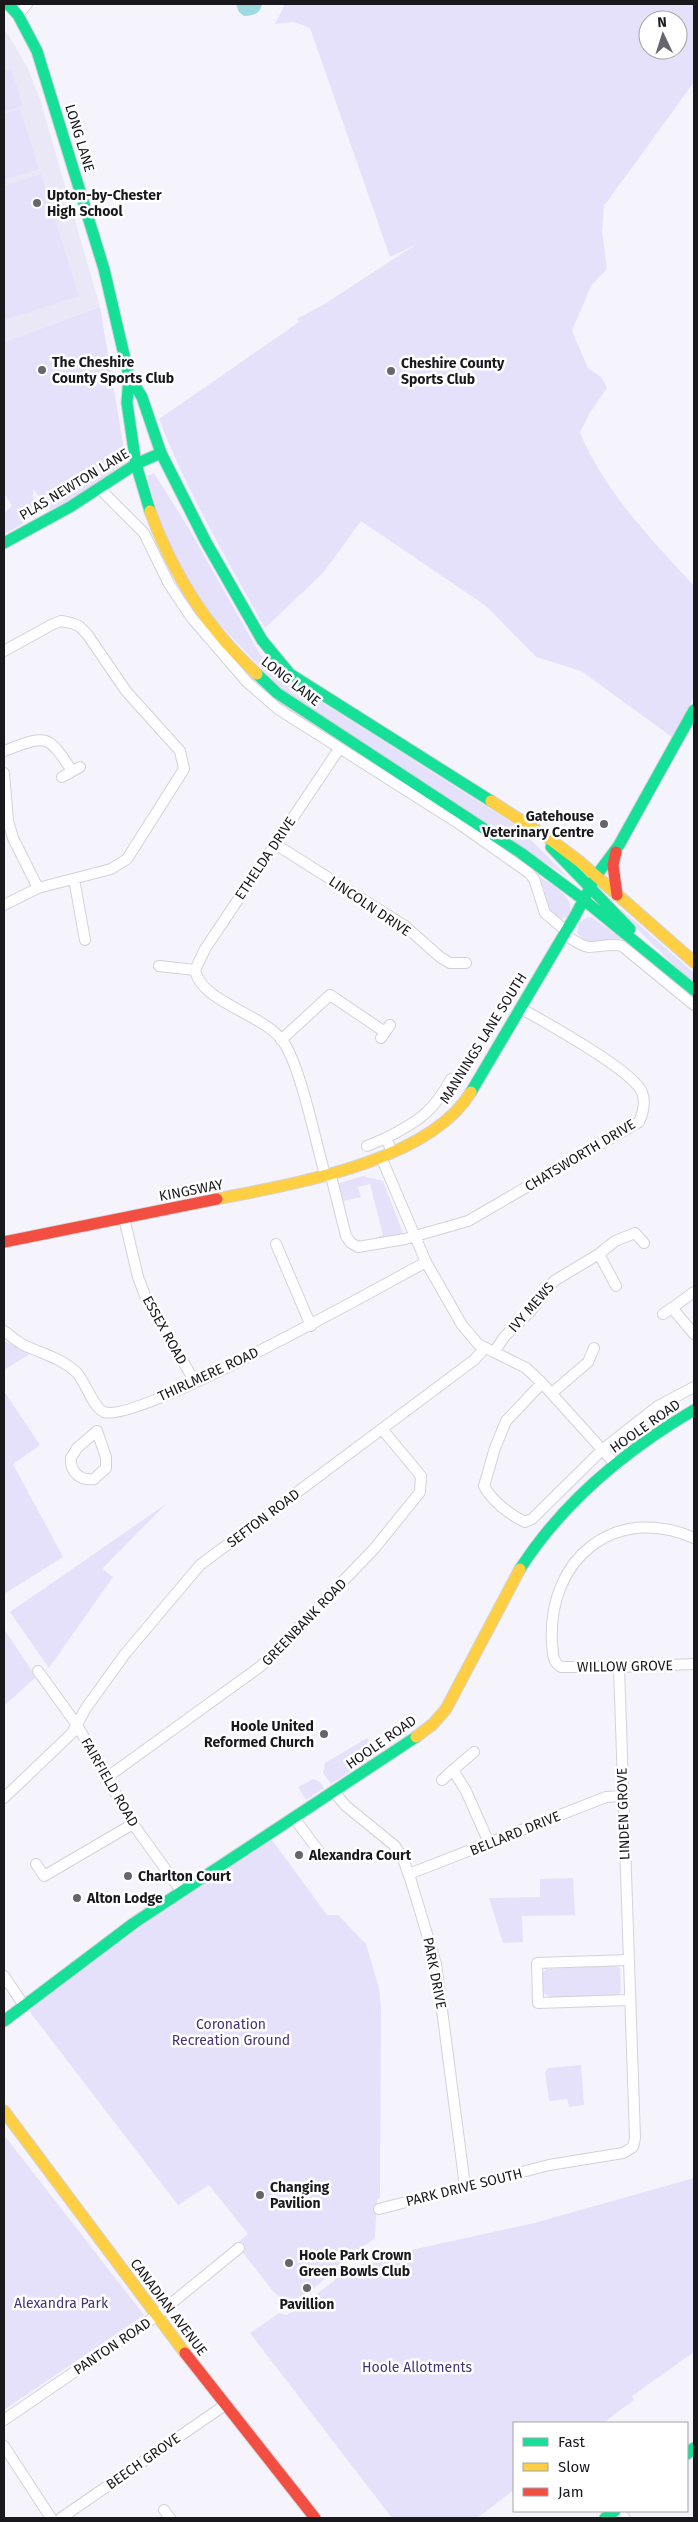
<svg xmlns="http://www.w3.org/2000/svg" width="698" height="2522" viewBox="0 0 698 2522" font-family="'Fira Sans',sans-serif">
  <rect width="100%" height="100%" fill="#f5f4fc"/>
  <path fill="#eae8f7" d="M4,29L11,39L28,69L40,99L100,307L4,342Z"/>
  <path fill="#e6e1fb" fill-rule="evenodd" d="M285,4H694V82L604,206L602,231L607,269L591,286L572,331L588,368L601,377L607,388L589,414L580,433C606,493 651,539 694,586V697L672,737L581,671L536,657L486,606L361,521L323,573L265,628C227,560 187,492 159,419L299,322L297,319L326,303L415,245L390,257L310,28L294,22L275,24ZM648,20H678V50H648Z
    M11,68L23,106L4,112V70Z
    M20,109L39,169L4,180V114Z
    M41,174L79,296L4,320V186Z
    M100,307L126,461L85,492L50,510L33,489C36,519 29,521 4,534V513L12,506L4,493V342Z
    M154,473L188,527L260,654L287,680L517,826L570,879L286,694L197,601L163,534L147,476Z
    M532,872C546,882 578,895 569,916L562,919L551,913L542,883Z
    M621,909L694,973V985L619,911Z
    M592,917L622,939L587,943L577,933L578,923L586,918Z
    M363,1176L383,1181L403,1233L379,1241L378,1237L383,1235L370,1184L358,1187L361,1197L343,1201L345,1210H342L336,1184Z
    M4,1341L30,1354L4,1370Z
    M4,1391L40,1445L13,1464L63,1557L4,1594Z
    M166,1504L102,1569L113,1577L49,1668L10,1612Z
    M4,1629L36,1677L4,1706Z
    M367,1738L377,1754L331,1784L323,1773L325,1763Z
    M313,1779L320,1782L324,1788L306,1800L298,1787Z
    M272,1840L327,1915H338L366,1944L379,1988L381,2008L380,2198L377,2199L375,2238L333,2270C323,2283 301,2299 285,2303L273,2291L236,2244L248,2234L209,2185L178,2205L29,2011L97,1949Z
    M573,1878L575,1915L522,1916L523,1942L503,1943L489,1898L540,1897V1879Z
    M613,1965L620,1968L621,1992L616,1996L551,1997C538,1994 537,1977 546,1969Z
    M581,2065L584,2105L569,2107L567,2099L549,2101L545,2072L548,2068Z
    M4,2135L144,2315L4,2410Z
    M694,2178V2352L632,2396L634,2400L603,2423H514V2490L477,2518H392L250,2333L279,2313L286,2315L292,2312L334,2281L341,2271L402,2252L534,2223Z"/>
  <path fill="#9edbe1" d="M236,4H262C260,14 254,15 244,16L239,12Z"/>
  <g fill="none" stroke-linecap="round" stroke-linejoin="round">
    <g stroke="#d3d2d8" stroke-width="12">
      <path id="street" d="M18,15L27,4
        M99,488L144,533L169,584L191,617L247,682L278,709L461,825L529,873L534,879L545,913L566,931
        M4,651L53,624L61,621L71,623L79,626L87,634L126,691L180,751L184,769L127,859L111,869L38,888L4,905
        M4,751C47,735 47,733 72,771
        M4,773L8,821L13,838L38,888
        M62,777L80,767
        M275,844L405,926L440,957L450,963H466
        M74,879L85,940
        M564,934C572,939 580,946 589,947C601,947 610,943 622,946L694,1005
        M159,966L195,970C201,1002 261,1013 282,1040C300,1064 315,1139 324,1171L332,1180L346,1236L351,1243L358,1247L405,1239L468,1221L639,1122C643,1113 646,1102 642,1092C631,1069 545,1022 520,1008
        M195,970L205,949L339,749
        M381,1038L390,1025
        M281,1040L330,995L385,1032
        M367,1146L386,1138
        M392,1152L386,1138C419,1121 433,1112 451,1079
        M381,1157L426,1262L462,1325L478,1344L526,1368L542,1383
        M124,1218L138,1277L146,1298L195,1382
        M276,1244L311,1326
        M599,1254L616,1286
        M694,1292L672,1308L694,1334
        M663,1314L672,1308
        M4,1331C10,1335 16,1341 22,1344C41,1354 60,1357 76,1372C86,1382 93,1408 104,1412C137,1424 383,1285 426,1262
        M494,1352L505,1336L529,1313L554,1281L599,1254L615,1241L635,1233L644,1243
        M552,1393L588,1362L594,1348
        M97,1431L106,1457V1468L94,1479C80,1481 70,1472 71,1458L77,1448Z
        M616,1465L542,1383L506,1421L495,1448L484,1486C491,1500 510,1515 525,1522L532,1519L602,1450L658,1406L694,1387
        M694,1538C615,1503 547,1559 552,1643C553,1652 552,1662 561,1667H619L694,1664
        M38,1671L77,1725L133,1824L182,1892
        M453,1770L474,1752
        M106,1778L261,1666L374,1549L420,1492L421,1476L382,1429
        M442,1780L453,1770L466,1791L489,1843
        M334,1792L346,1806L395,1846L403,1859L411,1881L436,1964L465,2186
        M4,1798L72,1733L86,1708L125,1654L200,1565L474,1360L485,1348
        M294,1818L321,1854
        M36,1864L44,1876L133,1824
        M409,1874L606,1797L622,1796
        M629,1960L537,1963L538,2003L629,2000
        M4,1976L23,2004
        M379,2209L549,2165L623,2153L633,2147L635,2138L619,1667
        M4,2420L156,2316L239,2248
        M4,2446L51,2518
        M164,2510L170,2518
        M618,2511L625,2518
        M61,2518L225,2405"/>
    </g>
    <g stroke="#d3d2d8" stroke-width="13">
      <path id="fast" d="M8,4L18,15L37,51L104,269L129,376L127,403L136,464L150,511
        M129,376L142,397L161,453L206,542L262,640L290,674L491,801
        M4,543L70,507L136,464L161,453
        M257,674L277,693L521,853L584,900L694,990
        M551,847L630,929
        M471,1092L575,916L596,876L619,845L694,710
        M520,1569C563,1502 626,1450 694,1410
        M4,2021L134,1923L416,1737
        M687,2454L694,2448
        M605,2518L615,2511"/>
    </g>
    <g stroke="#d3d2d8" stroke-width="13">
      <path id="slow" d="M150,511C173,574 207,629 257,674
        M491,801L547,837L579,861L694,962
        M217,1199C292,1184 429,1162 471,1092
        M416,1737L433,1724L446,1709L520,1569
        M4,2111L185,2353"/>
    </g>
    <g stroke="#d3d2d8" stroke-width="13">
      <path id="jam" d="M616,852L613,865L617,895
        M4,1242L217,1199
        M185,2353L315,2518"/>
    </g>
    <use href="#street" stroke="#fefdff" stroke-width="10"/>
    <use href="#fast" stroke="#16e098" stroke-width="11"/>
    <use href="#slow" stroke="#ffcf43" stroke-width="11"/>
    <use href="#jam" stroke="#f24e42" stroke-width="11"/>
  </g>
  <g fill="#66656b" stroke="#fff" stroke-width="2">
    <circle cx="37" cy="203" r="5"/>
    <circle cx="42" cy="370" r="5"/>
    <circle cx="391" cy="371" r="5"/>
    <circle cx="604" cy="824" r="5"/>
    <circle cx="324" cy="1734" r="5"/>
    <circle cx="299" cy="1855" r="5"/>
    <circle cx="128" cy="1876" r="5"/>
    <circle cx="77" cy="1898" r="5"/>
    <circle cx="260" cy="2195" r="5"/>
    <circle cx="289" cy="2263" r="5"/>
    <circle cx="307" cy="2288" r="5"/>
  </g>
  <g text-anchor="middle" stroke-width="5" stroke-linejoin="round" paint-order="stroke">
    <g font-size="14" fill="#19181d" stroke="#fff">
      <text transform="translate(80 138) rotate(73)" y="5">LONG LANE</text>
      <text transform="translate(74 484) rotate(-31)" y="5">PLAS NEWTON LANE</text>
      <text transform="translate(291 681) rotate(38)" y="5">LONG LANE</text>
      <text transform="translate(265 858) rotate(-56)" y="5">ETHELDA DRIVE</text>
      <text transform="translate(370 906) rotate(34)" y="5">LINCOLN DRIVE</text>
      <text transform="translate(483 1038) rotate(-58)" y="5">MANNINGS LANE SOUTH</text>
      <text transform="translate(580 1155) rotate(-31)" y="5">CHATSWORTH DRIVE</text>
      <text transform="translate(191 1190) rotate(-11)" y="5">KINGSWAY</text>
      <text transform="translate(531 1307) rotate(-49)" y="5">IVY MEWS</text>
      <text transform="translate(165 1330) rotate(61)" y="5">ESSEX ROAD</text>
      <text transform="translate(208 1374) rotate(-25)" y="5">THIRLMERE ROAD</text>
      <text transform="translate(645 1426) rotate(-35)" y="5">HOOLE ROAD</text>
      <text transform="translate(263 1518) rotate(-37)" y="5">SEFTON ROAD</text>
      <text transform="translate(304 1622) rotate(-46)" y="5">GREENBANK ROAD</text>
      <text transform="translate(625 1666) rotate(-1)" y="5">WILLOW GROVE</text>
      <text transform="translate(381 1742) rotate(-35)" y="5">HOOLE ROAD</text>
      <text transform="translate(110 1782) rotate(60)" y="5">FAIRFIELD ROAD</text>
      <text transform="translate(623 1814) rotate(-92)" y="5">LINDEN GROVE</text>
      <text transform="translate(515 1833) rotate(-22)" y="5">BELLARD DRIVE</text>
      <text transform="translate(435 1973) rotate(79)" y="5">PARK DRIVE</text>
      <text transform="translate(464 2187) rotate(-14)" y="5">PARK DRIVE SOUTH</text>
      <text transform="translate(169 2307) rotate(53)" y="5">CANADIAN AVENUE</text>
      <text transform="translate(112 2346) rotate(-34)" y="5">PANTON ROAD</text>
      <text transform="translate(143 2461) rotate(-35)" y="5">BEECH GROVE</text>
    </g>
    <g font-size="14" font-weight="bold" fill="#19181d" stroke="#fff" text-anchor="start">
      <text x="47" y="200">Upton-by-Chester<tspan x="47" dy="16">High School</tspan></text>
      <text x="52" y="367">The Cheshire<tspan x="52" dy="16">County Sports Club</tspan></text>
      <text x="401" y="368">Cheshire County<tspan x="401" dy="16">Sports Club</tspan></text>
      <text x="594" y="821" text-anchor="end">Gatehouse<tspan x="594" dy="16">Veterinary Centre</tspan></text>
      <text x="314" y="1731" text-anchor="end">Hoole United<tspan x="314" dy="16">Reformed Church</tspan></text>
      <text x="309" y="1860">Alexandra Court</text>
      <text x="138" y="1881">Charlton Court</text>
      <text x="87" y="1903">Alton Lodge</text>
      <text x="270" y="2192">Changing<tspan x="270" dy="16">Pavilion</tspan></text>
      <text x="299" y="2260">Hoole Park Crown<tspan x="299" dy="16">Green Bowls Club</tspan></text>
      <text x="307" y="2309" text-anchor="middle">Pavillion</text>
    </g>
    <g font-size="14" fill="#463277" stroke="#fff">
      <text x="231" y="2029">Coronation<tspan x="231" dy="16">Recreation Ground</tspan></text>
      <text x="61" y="2308">Alexandra Park</text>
      <text x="417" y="2372">Hoole Allotments</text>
    </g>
  </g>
  <rect width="698" height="2522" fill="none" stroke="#19181d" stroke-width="10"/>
  <rect x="513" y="2422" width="175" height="90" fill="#ffffff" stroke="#a3a3a5"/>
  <rect x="523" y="2438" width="25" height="8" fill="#16e098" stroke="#a3a3a5"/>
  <text x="558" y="2447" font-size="15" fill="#19181d">Fast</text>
  <rect x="523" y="2463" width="25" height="8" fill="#ffcf43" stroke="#a3a3a5"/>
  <text x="558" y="2472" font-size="15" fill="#19181d">Slow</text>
  <rect x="523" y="2488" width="25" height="8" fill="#f24e42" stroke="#a3a3a5"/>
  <text x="558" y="2497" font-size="15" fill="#19181d">Jam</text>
  <g transform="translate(663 35) rotate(356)"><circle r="24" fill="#ffffff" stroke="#a3a3a5"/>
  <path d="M0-4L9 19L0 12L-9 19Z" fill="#66656b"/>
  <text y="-8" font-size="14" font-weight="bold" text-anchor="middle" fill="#19181d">N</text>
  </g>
</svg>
